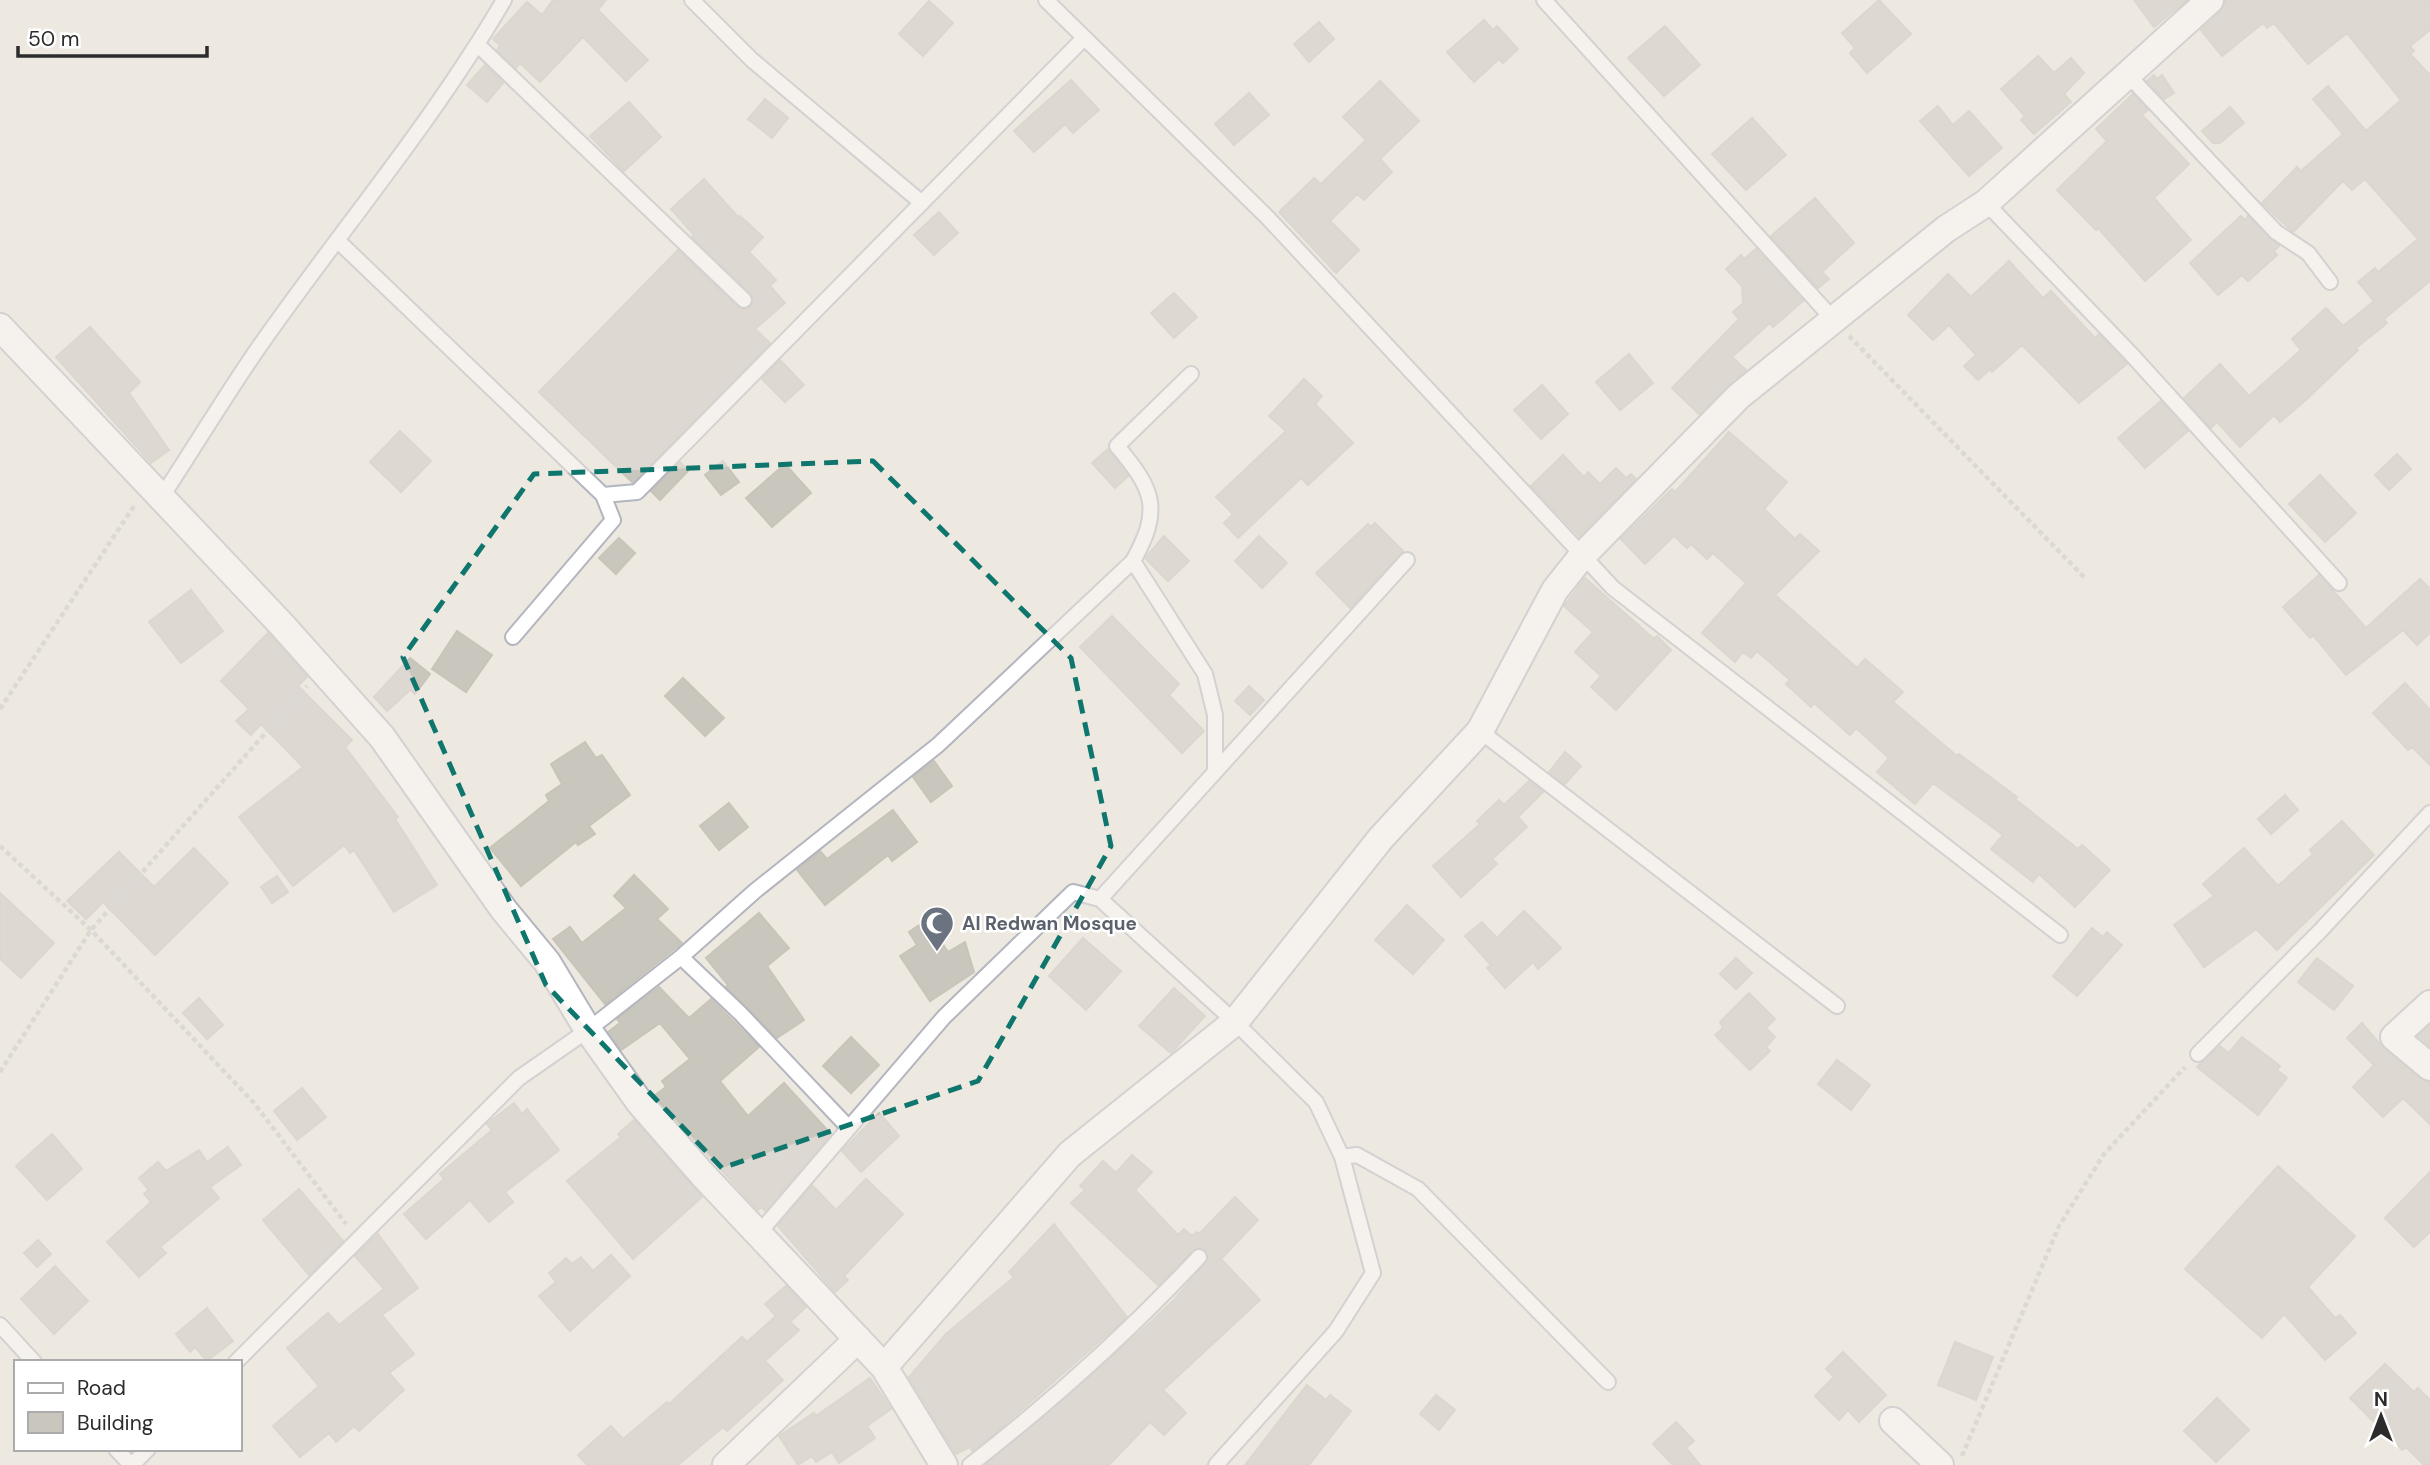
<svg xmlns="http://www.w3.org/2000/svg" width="2430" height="1465" viewBox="0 0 2430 1465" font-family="'DM Sans',sans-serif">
  <rect width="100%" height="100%" fill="#ede8e0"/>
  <path fill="#c9c6be" stroke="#c8c4b9" stroke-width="2" d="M553,0H606L598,10L648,60L626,81L583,37L540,82L520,63L516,68L497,50L500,45L493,39L527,2L542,15Z
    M1879,0L1911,34L1867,73L1850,53L1855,48L1842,33Z
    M2134,0H2187L2154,27Z
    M2225,0H2430V30L2410,46L2414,51L2410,54L2430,75V281L2384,319L2387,323L2356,348L2358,350L2308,398L2280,422L2274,415L2240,447L2217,422L2211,428L2184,398L2220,364L2249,396L2301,350L2292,339L2326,308L2343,326L2374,301L2358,282L2375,268L2378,272L2418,239L2365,179L2352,190L2343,181L2293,232L2262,203L2297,167L2301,171L2343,134L2313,99L2328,86L2366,131L2401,100L2347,33L2308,64L2274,23L2267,28L2263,23L2222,56L2201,30L2221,11Z
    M929,1L953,23L923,56L899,34Z
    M1484,20L1493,30L1497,26L1518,49L1503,63L1499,59L1474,82L1447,52Z
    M1319,22L1334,39L1309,62L1294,44Z
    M1665,26L1700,65L1664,96L1628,58Z
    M2038,56L2054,73L2071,58L2084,73L2064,94L2071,102L2034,134L2021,120L2025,116L2001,89Z
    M485,65L503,83L487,102L467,85Z
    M2154,75L2157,79L2162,75L2174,93L2164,99L2147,81Z
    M1071,80L1099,110L1073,133L1065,124L1034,152L1014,131Z
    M1380,81L1419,121L1380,159L1392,172L1364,200L1357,194L1330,221L1359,250L1336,273L1279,212L1314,178L1321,184L1366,140L1343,117Z
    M1249,93L1269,115L1234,145L1215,124Z
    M2133,94L2148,110L2142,115L2189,164L2154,198L2191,240L2145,281L2098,228L2096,230L2057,190L2107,141L2096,129Z
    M765,99L788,118L772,138L748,119Z
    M629,102L661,137L624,171L590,136Z
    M1938,106L1953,125L1969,111L2002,148L1969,176L1920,121Z
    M2230,107L2244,123L2220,143H2213L2202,131Z
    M1752,118L1786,155L1746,190L1712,154Z
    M704,179L738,217L740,216L763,237L749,252L776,280L770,286L785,303L755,329L770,343L633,483L539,392L678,250L737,307L746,309L751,306V293L692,237L694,235L671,209Z
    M1815,198L1854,243L1822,272L1829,279L1818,288L1771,236Z
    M939,212L958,233L934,255L914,235Z
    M2241,216L2245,220L2248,216L2279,246L2274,251L2277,255L2248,281L2242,275L2218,295L2190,263Z
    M1756,249L1803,301L1773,327L1770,323L1732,357L1746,370L1699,414L1672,388L1739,319L1733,312L1743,303L1742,286L1726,269L1741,255L1744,259Z
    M2009,261L2043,298L2051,291L2095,338L2099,334L2127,364L2079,403L2022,345L1992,372L1990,369L1978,380L1964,366L1976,355L1949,325L1933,340L1908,315L1948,274L1971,297Z
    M1174,293L1197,317L1174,338L1151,313Z
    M90,327L140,382L129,393L169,450L151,463L56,357Z
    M1629,354L1653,383L1620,410L1596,382Z
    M780,360L804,385L785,402L762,379Z
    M1304,379L1322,396L1315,404L1353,443L1308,485L1301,478L1238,538L1224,523L1233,514L1216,497L1286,431L1269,416Z
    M1542,385L1568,414L1541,439L1514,410Z
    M2161,401L2188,431L2145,468L2118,438Z
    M400,431L431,461L401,492L370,462Z
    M1729,432L1787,482L1764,509L1795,539L1800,534L1819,551L1775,595L1857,668L1865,659L1903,692L1893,702L1957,756L1959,754L2017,797L2015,799L2078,849L2082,845L2110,870L2075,907L2039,874L2033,882L1991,849L2003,835L1933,783L1915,804L1877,772L1889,758L1856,728L1850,735L1814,703L1811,707L1786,684L1790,680L1757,651L1751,658L1743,652L1735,662L1702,633L1746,583L1713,553L1707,559L1691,544L1687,548L1674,536L1645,564L1621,539L1672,489L1675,492Z
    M1108,449L1128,476L1115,488L1092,463Z
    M2397,454L2411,469L2389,490L2375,475Z
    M1563,455L1584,477L1588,472L1600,484L1616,468L1626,478L1631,474L1636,479L1579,536L1531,486Z
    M723,461L739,482L721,495L705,475Z
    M680,462L688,471L660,500L651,491Z
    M785,464L811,493L772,527L746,498Z
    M2320,475L2356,513L2325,542L2289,504Z
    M1375,523L1403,551L1350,608L1316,573L1368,524L1371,527Z
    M1164,536L1189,561L1168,581L1145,558Z
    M1259,536L1287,563L1262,588L1235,561Z
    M619,538L635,553L616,574L599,558Z
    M2319,575L2366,628L2420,579L2430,589V633L2417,645L2403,630L2346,675L2313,635L2310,638L2283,607Z
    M1585,578L1654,639L1657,636L1671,650L1616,710L1591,687L1601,676L1575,652L1593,632L1564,606Z
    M191,590L223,631L181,663L149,622Z
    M1112,616L1179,684L1169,695L1204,731L1182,753L1080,647Z
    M457,631L492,655L466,692L432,669Z
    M268,633L307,677L298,686L352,740L345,747L398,817L395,819L437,885L394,912L354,850L350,853L344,845L293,886L239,817L303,767L261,724L251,735L236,721L249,709L221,681Z
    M410,658L430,674L415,694L410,690L387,711L374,697Z
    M683,678L724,718L705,736L665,696Z
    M2405,683L2430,710V765L2412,747L2408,750L2373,713Z
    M1249,686L1264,700L1250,715L1235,701Z
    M585,742L596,758L602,755L630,795L589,826L595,834L578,845L576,842L521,886L490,848L549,801L546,795L562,784L551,764Z
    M1565,752L1581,766L1565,784L1549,772Z
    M934,761L952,786L931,802L913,777Z
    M1529,781L1543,792L1518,817L1527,827L1492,859L1497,864L1461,897L1433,866L1480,824L1477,821L1499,800L1504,805Z
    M2285,795L2298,810L2271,834L2258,819Z
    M729,803L748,827L719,850L700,826Z
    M893,810L917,842L892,861L888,855L825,905L797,870L820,851L827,859Z
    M2342,821L2374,855L2277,950L2256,929L2204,967L2174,925L2214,896L2203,884L2244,848L2278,886L2313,854L2310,850Z
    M194,848L228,883L155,955L103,902L86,919L67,901L119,852L154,887Z
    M634,875L668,909L657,919L682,943L605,1004L553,939L570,927L582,943L626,908L614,896Z
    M277,876L288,892L272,903L261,887Z
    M0,893L54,943L21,978L0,959Z
    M1407,905L1444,940L1413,974L1375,940Z
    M1524,911L1561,948L1538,969L1533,962L1505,988L1487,968L1491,965L1465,936L1482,922L1497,938Z
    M759,913L789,948L767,966L804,1020L777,1038L726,987L728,985L706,958Z
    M927,920L948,952L965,942L974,972L930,1001L900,956L917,945L909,932Z
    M2092,928L2103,937L2107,932L2122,945L2077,996L2053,976Z
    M1083,938L1121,971L1086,1010L1049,976Z
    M1736,958L1752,973L1736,989L1720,974Z
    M2317,958L2353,986L2334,1010L2298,982Z
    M659,987L689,1018L711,999L759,1047L720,1081L748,1116L784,1083L831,1134L765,1211L762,1207L758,1210L654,1096L666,1087L662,1081L690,1059L660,1023L621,1050L608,1032L620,1023L617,1019Z
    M1174,988L1205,1016L1171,1053L1139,1026Z
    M1749,993L1775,1019L1766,1028L1775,1037L1766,1047L1770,1051L1750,1070L1715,1035L1723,1028L1720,1022Z
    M199,998L223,1025L207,1039L183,1013Z
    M2362,1023L2384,1049L2420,1079L2430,1082V1124L2403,1098L2383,1117L2353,1087L2374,1065L2347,1038Z
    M2430,1025V1046L2418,1036Z
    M851,1037L879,1065L851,1093L823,1066Z
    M2242,1037L2280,1066L2277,1070L2287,1078L2258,1115L2197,1067L2220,1046L2229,1053Z
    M1837,1060L1870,1085L1851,1110L1818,1084Z
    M302,1088L326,1117L297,1140L274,1111Z
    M514,1103L522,1114L527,1109L559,1150L505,1192L513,1202L489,1222L470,1200L426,1239L404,1214L444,1179L440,1174L492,1130L487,1124Z
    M879,1113L899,1136L861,1172L842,1151Z
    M634,1120L702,1197L633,1259L567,1181L621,1137L618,1134Z
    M52,1134L82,1169L47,1200L16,1166Z
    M228,1147L241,1165L210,1187L219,1198L160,1247L166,1253L139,1277L107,1242L151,1202L144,1194L149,1190L139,1178L158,1162L166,1171L199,1150L207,1162Z
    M1132,1155L1152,1172L1135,1190L1178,1235L1184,1229L1192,1236L1197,1232L1199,1234L1235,1197L1258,1220L1221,1259L1260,1300L1163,1390L1186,1413L1164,1435L1150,1422L1109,1465H985L1139,1333L1174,1300L1208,1260L1206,1251L1196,1248L1158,1285L1071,1203L1085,1190L1080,1186L1103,1161L1116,1173Z
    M2278,1166L2355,1236L2308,1287L2335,1318L2340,1315L2356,1333L2325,1360L2284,1314L2262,1338L2185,1269Z
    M2430,1172V1232L2414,1247L2385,1218Z
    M866,1179L903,1214L844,1276L848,1280L835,1292L778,1226L812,1185L836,1210Z
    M299,1189L343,1241L309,1275L263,1220Z
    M1054,1224L1127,1317L994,1434L972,1451L970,1447L956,1454L909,1377L946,1334L1014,1277L1009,1272Z
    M378,1234L418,1288L382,1315L414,1354L389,1373L404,1390L359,1431L354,1426L336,1442L329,1433L300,1457L273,1426L319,1386L287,1348L328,1313L339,1325L384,1289L355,1256Z
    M38,1240L51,1254L37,1267L24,1253Z
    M611,1255L630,1276L570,1331L539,1296L556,1282L549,1273L566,1258L572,1264L581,1257L593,1271Z
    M55,1266L88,1301L54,1334L21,1299Z
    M786,1286L806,1307L790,1322L799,1330L765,1361L783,1380L727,1431L723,1427L678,1465H587L578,1455L611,1426L623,1439L667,1402L669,1404L742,1337L747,1342L776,1316L765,1304Z
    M207,1308L233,1341L207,1361L195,1347L190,1352L176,1334Z
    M1955,1342L1993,1357L1976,1400L1938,1385Z
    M1843,1352L1886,1395L1859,1422L1848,1410L1839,1420L1815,1396L1834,1377L1826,1369Z
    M2385,1364L2414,1392L2418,1388L2430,1400V1465H2424L2406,1447L2402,1450L2350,1398Z
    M870,1378L891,1409L867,1426L875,1438L839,1463L832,1452L816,1462L812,1456L798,1465L779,1436L814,1413L816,1416Z
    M1307,1385L1326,1400L1330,1395L1351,1411L1309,1465H1245Z
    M1436,1395L1455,1410L1439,1430L1420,1414Z
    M2217,1398L2249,1430L2216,1462L2184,1431Z
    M1676,1422L1694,1441L1686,1448L1700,1465H1673L1653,1444Z"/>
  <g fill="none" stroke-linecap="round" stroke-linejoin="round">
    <g stroke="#b3b5bf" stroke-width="18">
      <path id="lane" d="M692,0L752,60L922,203
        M1046,0L1268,218L1613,588L2060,935
        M1544,0L1832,318
        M478,45L744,300
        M2128,75L2276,232L2308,253L2330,282
        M1986,203L2131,354L2339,583
        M337,240L603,495L613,520L513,637
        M603,495L637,492L1083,39
        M161,498C194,448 225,396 259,347C340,231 433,122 504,0
        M1133,561L1205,674L1215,715V772
        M1480,731L1837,1006
        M1100,899L1407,560
        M681,957L740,1013L848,1127
        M2198,1054L2320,931L2430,813
        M759,1233L944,1017L1073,892L1100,899L1235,1022L1316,1102L1342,1157L1357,1155L1418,1189L1608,1382
        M0,1325L34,1362
        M236,1362L519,1078L588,1030L681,957L755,891L938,745L1133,561C1162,509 1154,490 1117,446L1191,374
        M116,1449L131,1465
        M132,1465L148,1449
        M970,1465C1051,1402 1129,1332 1199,1257
        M1216,1465L1336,1331L1373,1273L1342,1157"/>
    </g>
    <g stroke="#b3b5bf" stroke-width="30">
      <path id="street" d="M0,327L282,625L382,737L504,910L547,962L588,1030L640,1103L703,1175L884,1367L944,1465
        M2430,1004L2394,1037L2430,1067
        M884,1367L1070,1154L1235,1022L1381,838L1480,731L1555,590L1582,556L1739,396L1946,229L1986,203L2210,0
        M1893,1421L1940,1465
        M726,1465L858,1339"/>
    </g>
    <path stroke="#c8c8c8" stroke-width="4.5" stroke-dasharray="5 3.5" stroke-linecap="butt" d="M1849,336L2084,577
      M0,709L134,506
      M0,846L91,930L254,1103L346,1224
      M0,1072L91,930L307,686
      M1962,1456L2059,1226L2104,1154L2185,1067"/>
    <use href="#lane" stroke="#fff" stroke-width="14"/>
    <use href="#street" stroke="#fff" stroke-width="26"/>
  </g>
  <path d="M0 0H2430V1465H0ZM873,461L1071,658L1111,846L978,1081L722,1168L546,985L403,657L534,474Z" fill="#ede8e0" fill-opacity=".55" fill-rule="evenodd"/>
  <path fill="none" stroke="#0f766e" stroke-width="5" stroke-dasharray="14 9" stroke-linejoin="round" d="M873,461L1071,658L1111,846L978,1081L722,1168L546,985L403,657L534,474Z"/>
  <defs>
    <g id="mosque-pin" transform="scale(1.75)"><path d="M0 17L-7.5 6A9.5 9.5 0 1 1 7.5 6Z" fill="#6b7280" stroke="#fff"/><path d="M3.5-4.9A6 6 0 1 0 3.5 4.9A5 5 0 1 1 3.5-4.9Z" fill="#fff"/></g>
  </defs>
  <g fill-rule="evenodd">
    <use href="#mosque-pin" x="937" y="923"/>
  </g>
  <g text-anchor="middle" stroke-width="5" stroke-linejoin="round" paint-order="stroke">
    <g font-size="19" font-weight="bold" fill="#5b616d" stroke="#fff" text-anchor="start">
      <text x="962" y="930">Al Redwan Mosque</text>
    </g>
  </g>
  <rect x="14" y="1360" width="228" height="91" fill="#ffffff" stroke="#ababab" stroke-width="2"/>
  <rect x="28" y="1383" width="35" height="10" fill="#ffffff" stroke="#ababab" stroke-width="2"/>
  <text x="77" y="1395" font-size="21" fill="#2c2c2c">Road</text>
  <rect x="28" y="1412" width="35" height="21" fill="#c9c6be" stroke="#ababab" stroke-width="2"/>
  <text x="77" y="1430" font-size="21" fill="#2c2c2c">Building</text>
  <g transform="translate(2381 1416)" stroke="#ffffff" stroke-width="5" paint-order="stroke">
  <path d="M0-5L12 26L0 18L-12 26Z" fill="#2c2c2c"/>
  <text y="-10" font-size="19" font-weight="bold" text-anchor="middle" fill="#2c2c2c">N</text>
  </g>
  <path d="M18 46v10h189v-10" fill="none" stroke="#2c2c2c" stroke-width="3.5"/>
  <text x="28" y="46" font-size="21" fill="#2c2c2c" stroke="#ffffff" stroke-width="5" paint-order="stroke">50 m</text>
</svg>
